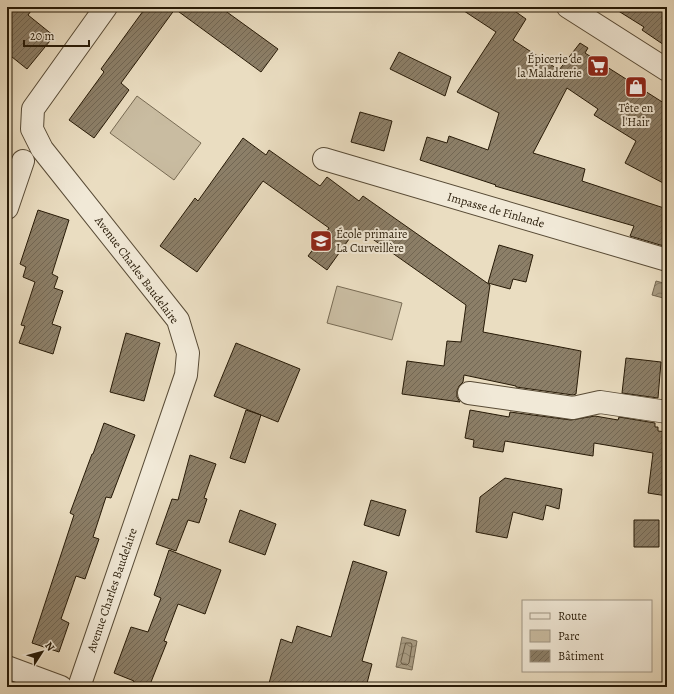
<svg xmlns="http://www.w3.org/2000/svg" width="674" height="694" viewBox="0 0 674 694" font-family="Alegreya,serif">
  <defs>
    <pattern id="water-waves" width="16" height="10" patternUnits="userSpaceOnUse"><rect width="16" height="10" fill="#a89b82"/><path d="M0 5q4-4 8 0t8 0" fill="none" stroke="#897e68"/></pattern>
    <pattern id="building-hatch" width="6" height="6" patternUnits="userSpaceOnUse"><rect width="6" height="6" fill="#8c7f68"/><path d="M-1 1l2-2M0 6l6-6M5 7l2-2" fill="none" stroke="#726754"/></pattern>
  </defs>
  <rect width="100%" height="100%" fill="#eaddc1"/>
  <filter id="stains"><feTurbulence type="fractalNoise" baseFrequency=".005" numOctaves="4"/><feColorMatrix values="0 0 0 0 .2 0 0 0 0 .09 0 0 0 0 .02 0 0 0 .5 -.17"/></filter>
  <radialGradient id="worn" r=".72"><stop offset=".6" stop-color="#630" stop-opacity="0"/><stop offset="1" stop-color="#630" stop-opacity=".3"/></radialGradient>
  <path fill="#c9bca1" stroke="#786b54" d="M137,96L201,143L174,180L110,133Z
    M337,286L402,303L392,340L327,323Z"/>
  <path fill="url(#water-waves)" stroke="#746751" d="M656,281L667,284V299L652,295Z
    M402,637L417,641L412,670L396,667Z"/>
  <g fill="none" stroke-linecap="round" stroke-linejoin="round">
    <path stroke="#685a44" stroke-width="1" d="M406,643H411L412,645L409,663L407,665L402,664L401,662Z"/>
  </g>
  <path fill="url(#building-hatch)" stroke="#271a07" d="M7,7H34L28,15L54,36L27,69L7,53Z
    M146,7H220L278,49L261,72L175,9L121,83L129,90L94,138L69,120L104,72L101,69Z
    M458,7H509L526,19L513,40L559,70L580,43L588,48L585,53L667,105V185L625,163L636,141L594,115L598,109L567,88L533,153L585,169L582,181L667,209V247L630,236L634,226L495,186L496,185L420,160L427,137L447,143L449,136L488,150L499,113L457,92L496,32Z
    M612,7H667V47L642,30L644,27Z
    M399,52L451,77L445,96L390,69Z
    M360,112L392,121L384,151L351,142Z
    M243,138L266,155L269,150L320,186L327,177L359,201L363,196L490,285L483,332L581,351L576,394L573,395L516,387V386L464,375L463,382L459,386L457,391V397L460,402L402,394L407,361L444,366L447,341L461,342L466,305L357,228L327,270L308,256L329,228L263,181L197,272L160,246L195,198L198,201Z
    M38,210L69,220L52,274L58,277L54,288L63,291L52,324L61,327L53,354L19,343L25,326L21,325L35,282L23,277L26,267L20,264Z
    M499,245L533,255L526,282L513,279L510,289L488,283Z
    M126,333L160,343L144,401L110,392Z
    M236,343L300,369L278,422L214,396Z
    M626,358L661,362L658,398L622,393Z
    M246,410L261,415L245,463L230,458Z
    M470,410L509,417L510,412L571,420L595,416L618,420L619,417L655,423V427H658V431L667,432V496L648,493L653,453L594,443L593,456L505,441L503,452L473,447L474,440L465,438Z
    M104,423L135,435L111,498L106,497L93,537L99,539L85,579L76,576L61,619L69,623L59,652L32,643L74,515L70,513L92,454H93Z
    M190,455L216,464L204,498L207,499L199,523L188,520L176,551L156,544L172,499L178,500Z
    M505,478L562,489L559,509L546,505L543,520L513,512L507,538L476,532L480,497Z
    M371,500L406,510L399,536L364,525Z
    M240,510L276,524L265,555L229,542Z
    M634,520H659V547H634Z
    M169,550L221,570L205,614L178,604L164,641L167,642L149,687H131L134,681L114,673L131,627L148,632L161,598L154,595Z
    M353,561L387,572L362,661L372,664L366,687H268L281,639L292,643L297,626L331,637Z"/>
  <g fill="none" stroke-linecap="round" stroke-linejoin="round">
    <g stroke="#584b36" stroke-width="24">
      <path id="minor" d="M568,7L667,70
        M324,159L667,260
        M7,208L23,161
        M469,393L573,408L600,402L667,412
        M7,667L61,687
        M79,687L186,375L188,353L178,320L42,149L32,129L33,109L106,7"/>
    </g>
    <use href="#minor" stroke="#f1e9d7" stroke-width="22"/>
  </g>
  <defs>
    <g id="supermarket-square" transform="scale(1.15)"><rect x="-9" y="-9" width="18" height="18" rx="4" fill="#8f2418" stroke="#f1e9d7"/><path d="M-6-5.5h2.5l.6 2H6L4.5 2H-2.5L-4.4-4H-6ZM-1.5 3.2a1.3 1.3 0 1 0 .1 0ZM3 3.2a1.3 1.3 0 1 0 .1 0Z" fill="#fff"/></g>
    <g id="shop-square" transform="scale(1.15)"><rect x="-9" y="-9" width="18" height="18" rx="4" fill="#8f2418" stroke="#f1e9d7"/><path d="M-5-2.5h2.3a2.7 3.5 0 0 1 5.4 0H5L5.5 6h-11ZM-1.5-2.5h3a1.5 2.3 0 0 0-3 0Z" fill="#fff"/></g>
    <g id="school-square" transform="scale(1.15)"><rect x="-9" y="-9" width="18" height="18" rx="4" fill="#8f2418" stroke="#f1e9d7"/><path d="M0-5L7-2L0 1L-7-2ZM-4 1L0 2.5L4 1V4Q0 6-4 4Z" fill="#fff"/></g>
  </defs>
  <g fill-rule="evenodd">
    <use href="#supermarket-square" x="598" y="66"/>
    <use href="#shop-square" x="636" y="87"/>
    <use href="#school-square" x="321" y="241"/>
  </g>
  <g text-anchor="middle" stroke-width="4" stroke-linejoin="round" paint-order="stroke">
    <g font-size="12" fill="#271a07" stroke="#f1e9d7" text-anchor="end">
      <text x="582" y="63">Épicerie de<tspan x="582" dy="14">la Maladrerie</tspan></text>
      <text x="636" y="112" text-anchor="middle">Tête en<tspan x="636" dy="14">l'Hair</tspan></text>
      <text x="336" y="238" text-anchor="start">École primaire<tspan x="336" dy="14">La Curveillère</tspan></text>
    </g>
    <g font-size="12" fill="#271a07" stroke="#f1e9d7">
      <text transform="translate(496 210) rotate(16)" y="4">Impasse de Finlande</text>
      <text transform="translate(137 270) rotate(53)" y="4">Avenue Charles Baudelaire</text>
      <text transform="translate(112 590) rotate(-71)" y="4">Avenue Charles Baudelaire</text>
    </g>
  </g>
  <rect width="674" height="694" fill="none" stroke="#eaddc1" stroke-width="24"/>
  <rect x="8" y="8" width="658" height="678" fill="none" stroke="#271a07" stroke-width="2"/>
  <rect x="12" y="12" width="650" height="670" fill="none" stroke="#271a07"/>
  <rect x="522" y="600" width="130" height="72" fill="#f1e9d7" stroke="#a09684"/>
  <rect x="530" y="613" width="20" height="6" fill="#f1e9d7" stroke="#a09684"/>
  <text x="558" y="620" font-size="12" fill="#271a07">Route</text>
  <rect x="530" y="630" width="20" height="12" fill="#c9bca1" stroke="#a09684"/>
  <text x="558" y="640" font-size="12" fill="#271a07">Parc</text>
  <rect x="530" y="650" width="20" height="12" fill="url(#building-hatch)" stroke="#a09684"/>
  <text x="558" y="660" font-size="12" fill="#271a07">Bâtiment</text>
  <g transform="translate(42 652) rotate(54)" stroke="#f1e9d7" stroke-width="3" paint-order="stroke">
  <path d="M0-3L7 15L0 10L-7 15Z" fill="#271a07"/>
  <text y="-6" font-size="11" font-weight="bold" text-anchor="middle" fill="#271a07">N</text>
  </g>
  <path d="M24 40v6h65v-6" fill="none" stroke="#271a07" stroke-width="2"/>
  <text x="30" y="40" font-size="12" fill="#271a07" stroke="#f1e9d7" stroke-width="3" paint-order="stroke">20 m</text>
  <rect width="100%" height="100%" filter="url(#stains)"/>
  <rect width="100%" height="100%" fill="url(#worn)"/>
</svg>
